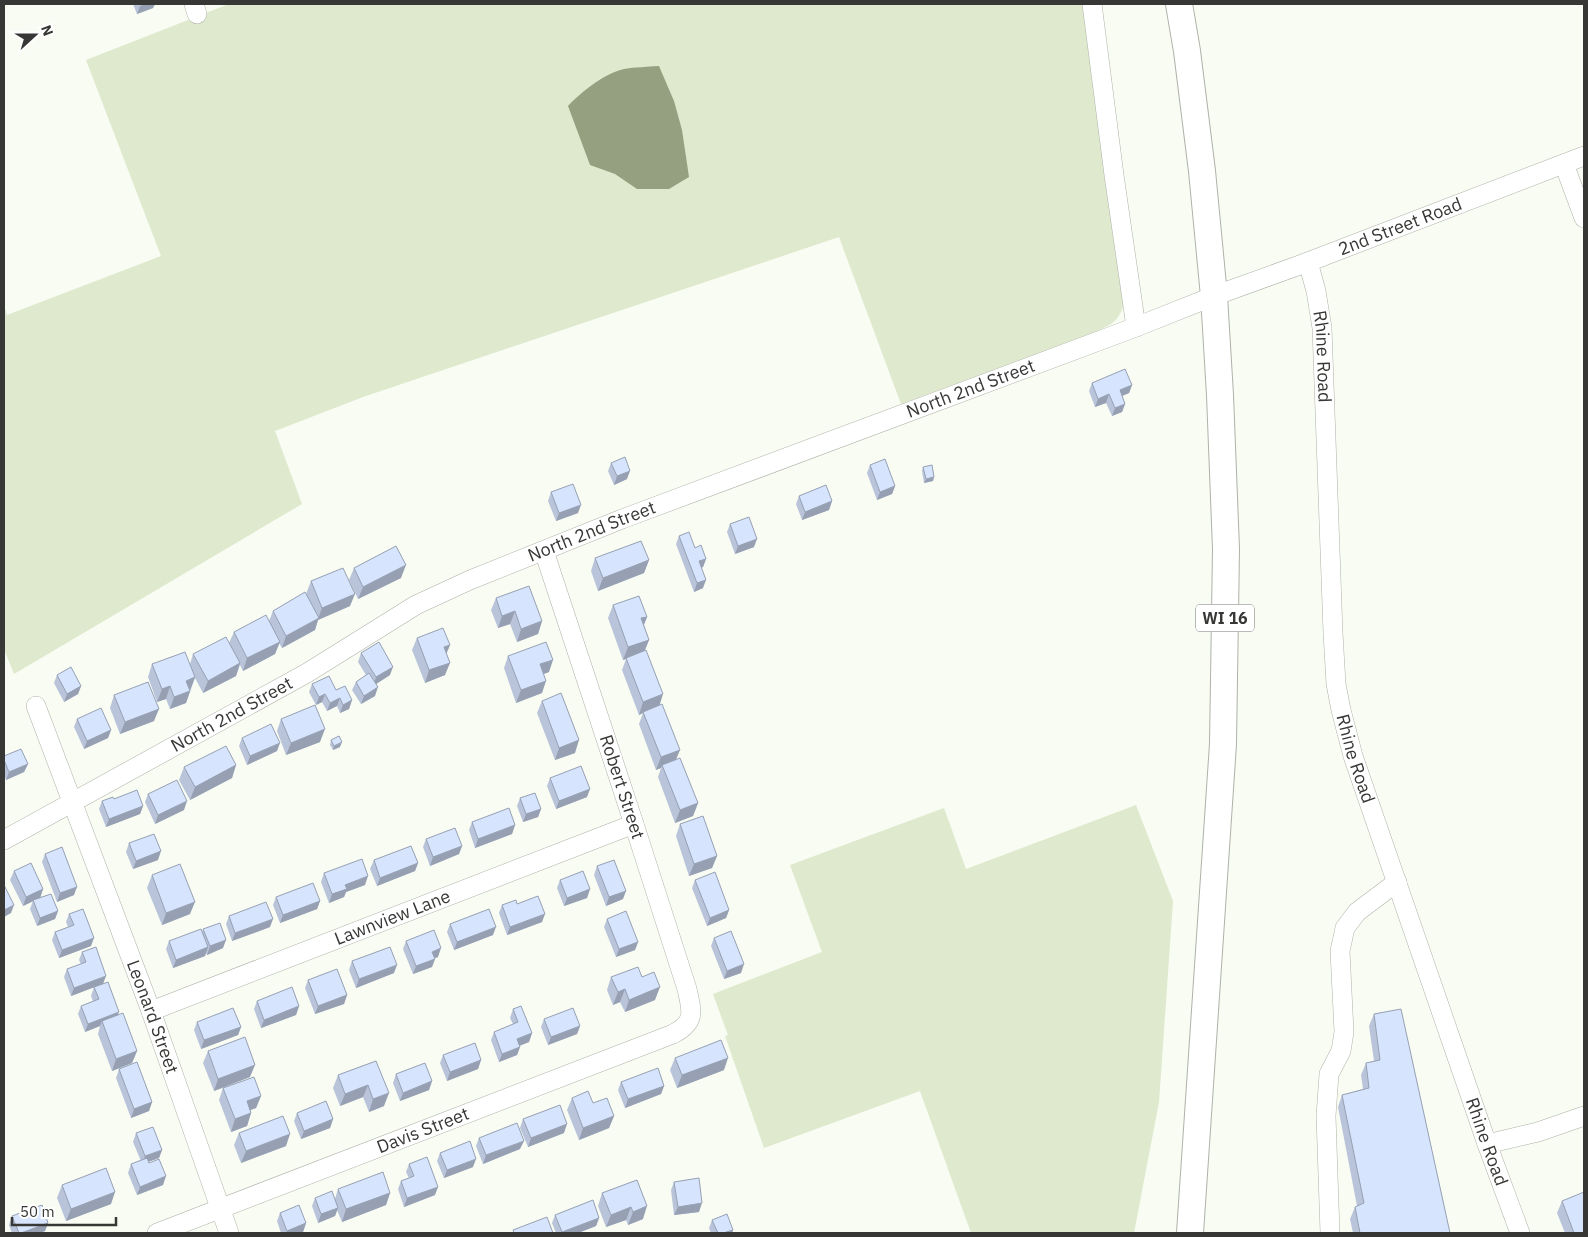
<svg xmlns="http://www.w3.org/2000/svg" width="1588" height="1237" viewBox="0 0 1588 1237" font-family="'IBM Plex Sans',sans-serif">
  <rect width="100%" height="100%" fill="#f8fcf2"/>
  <path fill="#dee9cd" d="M229,4H1088L1125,299C1120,321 1114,323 1095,332L901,404L839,237L363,397L275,431L302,504L14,674L4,649V306L7,315L161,256L86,60Z
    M1136,805L1173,901L1159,1102L1134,1233H971L920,1091L764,1148L725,1036L728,1035L713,994L822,952L790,865L944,808L966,869Z"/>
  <path fill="#94a080" d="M659,66L674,101L682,130L689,177L669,189H637L615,174L590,165L568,106C581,92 605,73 624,69C635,67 647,67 659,66Z"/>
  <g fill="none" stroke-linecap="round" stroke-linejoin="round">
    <g stroke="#aeb2a9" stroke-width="20">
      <g id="minor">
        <path d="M194,4L197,14"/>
        <path d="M1092,4L1114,175L1136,327"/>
        <path d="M1564,164L1584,218"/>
        <path id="s1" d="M1308,262L1316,291L1322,328L1333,633L1336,684L1341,710L1353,756L1487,1144L1520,1233"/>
        <path id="s2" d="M36,706L151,1011L229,1233"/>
        <path id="s3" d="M4,840L307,673L416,605L470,580L622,519L1136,327L1214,296L1308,262L1584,156"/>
        <path id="s4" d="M151,1011L634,824"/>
        <path d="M1487,1144L1538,1132L1584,1116"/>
        <path id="s5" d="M157,1233L673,1034C696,1022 692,1012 687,989L634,824L544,551"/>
        <path d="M1330,1233L1326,1116L1329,1074L1341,1051L1344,1032L1340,951L1345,928L1357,912L1397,882"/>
      </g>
    </g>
    <g stroke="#aeb2a9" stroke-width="28">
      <path id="highway" d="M1179,4L1187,51L1202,171L1214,296L1220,395L1226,549L1223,744L1190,1233"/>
    </g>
    <use href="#minor" stroke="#fff" stroke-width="19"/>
    <use href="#highway" stroke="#fff" stroke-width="26"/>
  </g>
  <path fill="#b9c4da" d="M133,4H155L153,8L137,14Z
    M1092,383L1132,385L1129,393L1122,396L1125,404L1122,412L1112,416L1106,403L1095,407L1089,391Z
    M611,463L627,479L614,485L608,471Z
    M870,465L895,486L892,494L877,500L867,473Z
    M923,467L934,477L933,481L924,483L922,471Z
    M551,492L578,513L556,521L548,501Z
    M799,496L832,501L829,510L802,520L796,504Z
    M730,524L754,547L735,554L727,532Z
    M679,536L695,548L706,559L703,567L701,568L703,588L694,592L676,544Z
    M595,558L649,560L644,573L598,591L591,571Z
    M354,568L401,578L358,599L349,580Z
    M311,581L350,606L318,620L315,630L282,648L279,643L275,654L243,671L240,665L236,676L203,693L195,678L186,703L170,709L166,699L157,702L148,677L152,664H190L193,654L229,643L234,632L269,621L273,611L306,594Z
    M496,598L542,621L538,634L517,642L510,624L498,628L491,610Z
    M613,605L647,617L644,625L649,640L645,650L659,706L676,759L698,803L693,816L675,823L658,777L661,768L656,770L639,724L643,713L639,715L622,670L626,659L623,660L608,618Z
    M417,638L450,645L446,654L445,675L425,683L412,650Z
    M361,653L390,675L376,684L375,696L361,704L352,690L356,682L366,675L358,662Z
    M508,656L549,672L544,674L542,693L516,703L504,668Z
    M57,675L81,686L78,694L64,702L54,683Z
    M312,684L336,690L352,700L349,709L340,713L337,706L327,711L322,702L316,705L309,692Z
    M114,695L154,721L120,734L110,708Z
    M542,701L575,753L555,760L537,713Z
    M77,719L111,730L108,738L84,749L74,727Z
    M281,719L320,742L286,755L277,731Z
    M242,738L277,751L247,765L239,746Z
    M331,740L340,747L333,750L330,745Z
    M4,756L28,764L24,772L6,780L4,775Z
    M236,765L232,778L190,800L179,780L184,767Z
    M550,778L587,797L556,809L547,786Z
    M148,794L184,810L155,824L145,802Z
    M520,798L541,809L538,817L523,822L517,806Z
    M114,799L143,806L140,814L106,827L99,809L102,801Z
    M472,822L515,825L512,834L475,848L469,830Z
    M680,824L717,856L712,868L689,876L676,836Z
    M426,839L462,846L459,854L430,866L423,847Z
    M129,843L158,860L133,869L126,852Z
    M45,854L74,895L57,902L42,862Z
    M374,860L418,863L415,871L377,886L370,869Z
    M597,866L623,899L606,906L594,875Z
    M14,871L43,889L40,898L58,911L55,919L37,926L30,909L33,901L23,906L10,880Z
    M324,873L365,885L346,892L344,897L329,903L321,882Z
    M152,875L190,914L162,925L147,888Z
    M560,880L590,889L587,898L564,906L557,888Z
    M695,880L729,910L726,918L707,926L692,888Z
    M276,897L320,901L317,909L280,923L273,905Z
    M517,904L542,922L507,935L499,913L502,905Z
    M69,914L91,946L59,958L52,940L55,932L68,927L66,922Z
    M229,916L270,927L232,941L226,924Z
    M607,919L638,942L635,950L616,957L604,927Z
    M450,924L493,935L454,950L447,932Z
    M203,929L223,948L207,955L206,953L205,956L173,968L166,949L169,941L202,932Z
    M714,938L741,973L724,979L711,946Z
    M406,941L438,957L435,958L432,967L413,974L403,949Z
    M82,952L103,984L118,1015L137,1051L132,1063L112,1071L98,1034L100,1026L85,1032L78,1014L81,1006L93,1001L91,996L94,987L71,996L64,977L67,969L81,964L79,960Z
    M352,961L394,973L356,988L349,970Z
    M611,977H642L655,1000L625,1012L620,1002L613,1005L607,990Z
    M308,980L347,995L344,1004L315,1014L305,988Z
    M257,1001L299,1006L296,1015L261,1028L254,1009Z
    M513,1009L532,1033L529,1042L519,1046L520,1047L517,1055L499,1062L491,1040L494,1032L513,1024L510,1018Z
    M1374,1014L1450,1233H1353L1350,1219L1355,1207L1357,1206L1338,1107L1342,1095L1363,1089L1361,1075L1366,1063L1374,1061L1369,1026Z
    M544,1019L580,1026L577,1034L548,1045L541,1027Z
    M197,1022L241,1027L238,1035L201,1049L194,1030Z
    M208,1051L250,1077L214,1091L203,1063Z
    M443,1055L481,1060L478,1069L447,1081L440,1063Z
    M675,1058L724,1070L677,1088L670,1070Z
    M376,1061L384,1106L369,1112L363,1097L340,1106L333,1088L338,1075Z
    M119,1069L152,1102L149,1111L131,1118L116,1078Z
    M396,1074L432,1081L429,1090L400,1101L393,1083Z
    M621,1082L664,1086L661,1094L625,1108L618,1090Z
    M223,1088L261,1096L256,1108L250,1110L251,1113L247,1126L231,1132L219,1100Z
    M572,1098L593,1103L614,1116L609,1128L579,1140L567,1110Z
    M297,1113L333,1119L330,1128L301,1139L294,1121Z
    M523,1119L564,1133L528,1147L520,1128Z
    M136,1133L162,1150L159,1158L148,1162L163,1185L137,1195L128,1173L131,1164L141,1161L133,1142Z
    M239,1133L286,1146L241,1163L234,1145Z
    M479,1138L520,1149L483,1164L476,1146Z
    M440,1153L473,1167L444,1178L437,1161Z
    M409,1164L435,1195L404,1207L398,1189L401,1181L409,1178L406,1172Z
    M637,1180L643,1219L628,1225L626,1220L606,1227L598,1206L602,1193Z
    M674,1182L699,1212L674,1215L671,1190Z
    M62,1185L111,1204L66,1221L57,1198Z
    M338,1189L390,1193L386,1205L342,1222L337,1210L335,1216L318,1223L312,1206L315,1198L335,1199Z
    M1562,1201L1584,1233H1565L1557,1213Z
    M280,1213L306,1223L303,1232L298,1233H281L277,1221Z
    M555,1215L599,1218L596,1226L578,1233H556L552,1223Z
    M12,1216L48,1223L45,1231L40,1233H12L9,1225Z
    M712,1220L733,1230L732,1233H711L709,1228Z"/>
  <path fill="#96a0b2" d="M146,4H155L153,8L137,14L140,6Z
    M1132,385L1129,393L1117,398L1120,390Z
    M1109,394L1106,403L1095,407L1098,399Z
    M1125,404L1122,412L1112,416L1115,408Z
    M630,471L627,479L614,485L617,476Z
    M934,477L933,481L924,483L926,479Z
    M895,486L892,494L877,500L880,492Z
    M832,501L829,510L802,520L805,512Z
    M581,505L578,513L556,521L559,513Z
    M757,539L754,547L735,554L738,546Z
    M706,559L703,567L696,570L699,561Z
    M649,560L644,573L598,591L603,578Z
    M406,565L401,578L358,599L363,587Z
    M706,580L703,588L694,592L697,583Z
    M355,594L350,606L318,620L315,630L282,648L286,636L318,619L322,608Z
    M515,611L510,624L498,628L502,616Z
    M647,617L642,629L641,618Z
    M542,621L538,634L517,642L521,629Z
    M649,640L644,652L623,660L628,647Z
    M280,642L275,654L243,671L247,658Z
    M450,645L445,657L444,647Z
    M553,660L549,672L535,677L540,664Z
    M240,663L236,676L203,693L208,681Z
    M450,663L445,675L425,683L429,670Z
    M393,667L390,675L373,686L376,677Z
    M195,677L190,690L186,681Z
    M546,681L542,693L516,703L521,690Z
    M81,686L78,694L64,702L67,694Z
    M170,686L166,699L157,702L162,689Z
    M378,687L375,696L361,704L364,696Z
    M190,691L186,703L170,709L174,697Z
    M325,694L322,702L316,705L319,697Z
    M663,694L659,707L643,712V713L639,715L643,702Z
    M340,698L337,706L327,711L330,703Z
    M352,700L349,709L340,713L343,705Z
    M159,709L154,721L120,734L125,722Z
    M325,729L320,742L286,755L291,743Z
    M111,730L108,738L84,749L87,741Z
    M579,740L575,753L555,760L559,748Z
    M342,742L340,747L333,750L334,746Z
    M280,743L277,751L247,765L250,756Z
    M680,750L675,762L662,765L661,768L656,770L661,757Z
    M28,764L24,772L6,780L9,772Z
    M236,765L232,778L190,800L195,787Z
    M590,789L587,797L556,809L559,801Z
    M187,801L184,810L155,824L158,815Z
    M698,803L693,816L675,823L680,810Z
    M143,806L140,814L106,827L109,819Z
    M541,809L538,817L523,822L526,814Z
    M515,825L512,834L475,848L478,839Z
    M462,846L459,854L430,866L433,857Z
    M161,851L158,860L133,869L136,861Z
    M717,856L712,868L689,876L694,864Z
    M418,863L415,871L377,886L380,878Z
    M368,876L365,885L346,892L344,897L329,903L332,894L345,885Z
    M77,887L74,895L57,902L60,893Z
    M43,889L40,898L23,906L26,897Z
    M590,889L587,898L564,906L567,898Z
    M626,891L623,899L606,906L609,897Z
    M320,901L317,909L280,923L283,915Z
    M195,902L190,914L162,925L166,913Z
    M14,905L11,913L4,917V910Z
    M729,910L726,918L707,926L710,918Z
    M58,911L55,919L37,926L40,918Z
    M545,914L542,922L507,935L510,927Z
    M273,919L270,927L232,941L235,933Z
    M496,927L493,935L454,950L457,942Z
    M94,938L91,946L59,958L62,950Z
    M226,940L223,948L207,955L210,946Z
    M638,942L635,950L616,957L619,949Z
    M208,947L205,956L173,968L176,960Z
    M441,948L438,957L429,960L432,952Z
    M435,959L432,967L413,974L416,966Z
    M744,964L741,973L724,979L727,971Z
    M397,965L394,973L356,988L359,979Z
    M106,976L103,984L71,996L74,988Z
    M660,987L655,1000L625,1012L629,1000Z
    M625,989L620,1002L613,1005L618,992Z
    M347,995L344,1004L315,1014L318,1006Z
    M299,1006L296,1015L261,1028L264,1020Z
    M119,1012L116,1020L102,1021L100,1026L85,1032L88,1024Z
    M580,1026L577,1034L548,1045L551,1037Z
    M241,1027L238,1035L201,1049L204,1040Z
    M532,1033L529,1042L514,1048L517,1039Z
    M520,1047L517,1055L499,1062L502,1054Z
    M137,1051L132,1063L112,1071L116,1059Z
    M728,1058L724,1070L677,1088L682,1075Z
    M481,1060L478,1069L447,1081L450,1072Z
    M255,1065L250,1077L214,1091L218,1079Z
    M432,1081L429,1090L400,1101L403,1093Z
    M368,1085L363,1097L340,1106L345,1094Z
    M664,1086L661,1094L625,1108L628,1099Z
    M389,1093L384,1106L369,1112L373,1099Z
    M261,1096L256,1108L242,1113L247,1101Z
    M152,1102L149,1111L131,1118L134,1109Z
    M251,1113L247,1126L231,1132L235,1119Z
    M614,1116L609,1128L579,1140L583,1128Z
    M333,1119L330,1128L301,1139L304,1131Z
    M567,1124L564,1133L528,1147L531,1138Z
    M290,1134L286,1146L241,1163L246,1151Z
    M524,1141L520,1149L483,1164L486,1155Z
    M162,1150L159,1158L142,1164L145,1156Z
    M476,1159L473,1167L444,1178L447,1170Z
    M166,1176L163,1185L137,1195L140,1187Z
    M438,1187L435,1195L404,1207L407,1198Z
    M115,1192L111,1204L66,1221L71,1209Z
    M390,1193L386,1205L342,1222L346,1209Z
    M702,1203L699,1212L674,1215L678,1207Z
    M647,1206L643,1219L628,1225L633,1212Z
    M631,1207L626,1220L606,1227L611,1215Z
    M338,1208L335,1216L318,1223L321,1214Z
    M599,1218L596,1226L578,1233H561L562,1232Z
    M48,1223L45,1231L40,1233H21Z
    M306,1223L303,1232L298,1233H286L287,1231Z
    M733,1230L732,1233H723Z"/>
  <path fill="#d7e4fe" stroke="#96a0b2" d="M1125,369L1132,385L1120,390L1125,404L1115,408L1109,394L1098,399L1092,383Z
    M625,457L630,471L617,476L611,463Z
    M885,459L895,486L880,492L870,465Z
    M932,465L934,477L926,479L923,467Z
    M573,484L581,505L559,513L551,492Z
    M826,485L832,501L805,512L799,496Z
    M749,517L757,539L738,546L730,524Z
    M689,532L695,548L701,545L706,559L699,561L706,580L697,583L679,536Z
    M641,541L649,560L603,578L595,558Z
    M396,546L406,565L363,587L354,568Z
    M343,568L355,594L322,608L311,581Z
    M529,586L542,621L521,629L515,611L502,616L496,598Z
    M305,592L319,618L286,636L273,611Z
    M639,596L647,617L641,618L649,640L628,647L613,605Z
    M266,615L280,642L247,658L234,632Z
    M443,628L450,645L444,647L450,663L429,670L417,638Z
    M226,637L240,663L208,681L193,654Z
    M379,642L393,667L376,677L361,653Z
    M546,642L553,660L540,664L546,681L521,690L508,656Z
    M646,650L663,694L643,702L626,658Z
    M185,652L195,677L186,681L190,691L174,697L170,686L162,689L152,664Z
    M71,667L81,686L67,694L57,675Z
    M369,673L378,687L364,696L356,682Z
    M329,676L336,690L345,686L352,700L343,705L340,698L330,703L325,694L319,697L312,684Z
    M148,682L159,709L125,722L114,695Z
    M561,693L579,740L559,748L542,701Z
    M662,704L680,750L661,757L643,712Z
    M315,705L325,729L291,743L281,719Z
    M101,708L111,730L87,741L77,719Z
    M271,724L280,743L250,756L242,738Z
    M339,736L342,742L334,746L331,740Z
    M226,746L236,765L195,787L184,767Z
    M21,749L28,764L9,772L4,760V756Z
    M680,758L698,803L680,810L662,765Z
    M581,766L590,789L559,801L550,778Z
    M177,780L187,801L158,815L148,794Z
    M137,790L143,806L109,819L102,801L113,797L114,799Z
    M535,793L541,809L526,814L520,798Z
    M509,808L515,825L478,839L472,822Z
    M703,816L717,856L694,864L680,824Z
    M455,828L462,846L433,857L426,839Z
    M154,834L161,851L136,861L129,843Z
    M411,846L418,863L380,878L374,860Z
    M62,847L77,887L60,893L45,854Z
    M362,859L368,876L345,885L347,889L332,894L324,873Z
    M614,860L626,891L609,897L597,866Z
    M31,863L43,889L26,897L14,871Z
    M180,864L195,902L166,913L152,875Z
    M583,871L590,889L567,898L560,880Z
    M715,872L729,910L710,918L695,880Z
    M313,883L320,901L283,915L276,897Z
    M4,885L14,905L4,910Z
    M51,894L58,911L40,918L33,900Z
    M538,896L545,914L510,927L502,905L516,900L517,904Z
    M266,902L273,919L235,933L229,916Z
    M83,909L94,938L62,950L55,932L74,925L69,914Z
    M489,909L496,927L457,942L450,924Z
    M626,911L638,942L619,949L607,919Z
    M220,923L226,940L210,946L203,929Z
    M201,929L208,947L176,960L169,941Z
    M434,930L441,948L432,952L435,959L416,966L406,941Z
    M731,931L744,964L727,971L714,938Z
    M96,947L106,976L74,988L67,969L86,962L82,952Z
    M390,947L397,965L359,979L352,961Z
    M638,967L642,977L654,972L660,987L629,1000L625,989L618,992L611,977Z
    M337,969L347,995L318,1006L308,980Z
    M108,982L119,1012L88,1024L81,1006L99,999L94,987Z
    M292,987L299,1006L264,1020L257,1001Z
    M521,1006L532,1033L517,1039L520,1047L502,1054L494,1032L518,1022L513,1009Z
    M233,1008L241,1027L204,1040L197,1022Z
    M573,1008L580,1026L551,1037L544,1019Z
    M1401,1009L1450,1233H1360L1355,1207L1364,1203L1342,1095L1369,1088L1366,1063L1380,1060L1374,1014Z
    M123,1013L137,1051L116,1059L102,1021Z
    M245,1037L255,1065L218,1079L208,1051Z
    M721,1040L728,1058L682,1075L675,1058Z
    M475,1043L481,1060L450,1072L443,1055Z
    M376,1061L389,1093L373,1099L368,1085L345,1094L338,1075Z
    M137,1062L152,1102L134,1109L119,1069Z
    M425,1063L432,1081L403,1093L396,1074Z
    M658,1068L664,1086L628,1099L621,1082Z
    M254,1077L261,1096L247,1101L251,1113L235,1119L223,1088Z
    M588,1091L593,1103L607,1098L614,1116L583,1128L572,1098Z
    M326,1101L333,1119L304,1131L297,1113Z
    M560,1105L567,1124L531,1138L523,1119Z
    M283,1116L290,1134L246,1151L239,1133Z
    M517,1123L524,1141L486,1155L479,1138Z
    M153,1127L162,1150L145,1156L136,1133Z
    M470,1141L476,1159L447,1170L440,1153Z
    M427,1157L438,1187L407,1198L401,1181L414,1176L409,1164Z
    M147,1158L149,1163L159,1159L166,1176L140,1187L131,1164Z
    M106,1168L115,1192L71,1209L62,1185Z
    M383,1172L390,1193L346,1209L338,1189Z
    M699,1178L702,1203L678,1207L674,1182Z
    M637,1180L647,1206L633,1212L631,1207L611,1215L602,1193Z
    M332,1191L338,1208L321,1214L315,1198Z
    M1584,1192V1233H1574L1562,1201Z
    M593,1200L599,1218L562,1232L555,1215Z
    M42,1205L48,1223L21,1233H19L12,1216Z
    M299,1205L306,1223L287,1231L280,1213Z
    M727,1214L733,1230L723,1233H718L712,1220Z
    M547,1217L553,1233H514L513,1230Z"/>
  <g text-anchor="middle" stroke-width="4" stroke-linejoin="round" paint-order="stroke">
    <rect fill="#fff" stroke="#737472" stroke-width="1" x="1196" y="604.5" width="58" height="27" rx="4"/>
    <g font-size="16" font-weight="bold" fill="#373835">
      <text x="1225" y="624">WI 16</text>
    </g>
    <g font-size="18" fill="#373835" stroke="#fff">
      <text dy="6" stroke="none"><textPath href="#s3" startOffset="1529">2nd Street Road</textPath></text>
      <text dy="6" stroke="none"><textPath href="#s1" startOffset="96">Rhine Road</textPath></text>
      <text dy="6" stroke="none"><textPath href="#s3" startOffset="1070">North 2nd Street</textPath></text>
      <text dy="6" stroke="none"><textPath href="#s3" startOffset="665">North 2nd Street</textPath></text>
      <text dy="6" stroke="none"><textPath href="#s3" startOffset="260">North 2nd Street</textPath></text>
      <text dy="6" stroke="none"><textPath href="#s1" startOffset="501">Rhine Road</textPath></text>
      <text transform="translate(622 787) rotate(72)" y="6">Robert Street</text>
      <text dy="6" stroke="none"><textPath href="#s4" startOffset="259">Lawnview Lane</textPath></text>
      <text dy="6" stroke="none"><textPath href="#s2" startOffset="332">Leonard Street</textPath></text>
      <text dy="6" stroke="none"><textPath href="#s5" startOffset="285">Davis Street</textPath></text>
      <text dy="6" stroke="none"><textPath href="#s1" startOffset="906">Rhine Road</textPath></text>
    </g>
  </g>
  <rect width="1588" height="1237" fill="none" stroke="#373835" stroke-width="10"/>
  <g transform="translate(35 35) rotate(69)" stroke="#ffffff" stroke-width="4" paint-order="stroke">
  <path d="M0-4L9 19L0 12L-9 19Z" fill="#373835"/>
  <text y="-8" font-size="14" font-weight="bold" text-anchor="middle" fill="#373835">N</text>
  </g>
  <path d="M12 1217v8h104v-8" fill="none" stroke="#373835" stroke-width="2.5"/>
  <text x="20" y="1217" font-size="15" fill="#373835" stroke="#ffffff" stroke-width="4" paint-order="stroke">50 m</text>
</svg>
